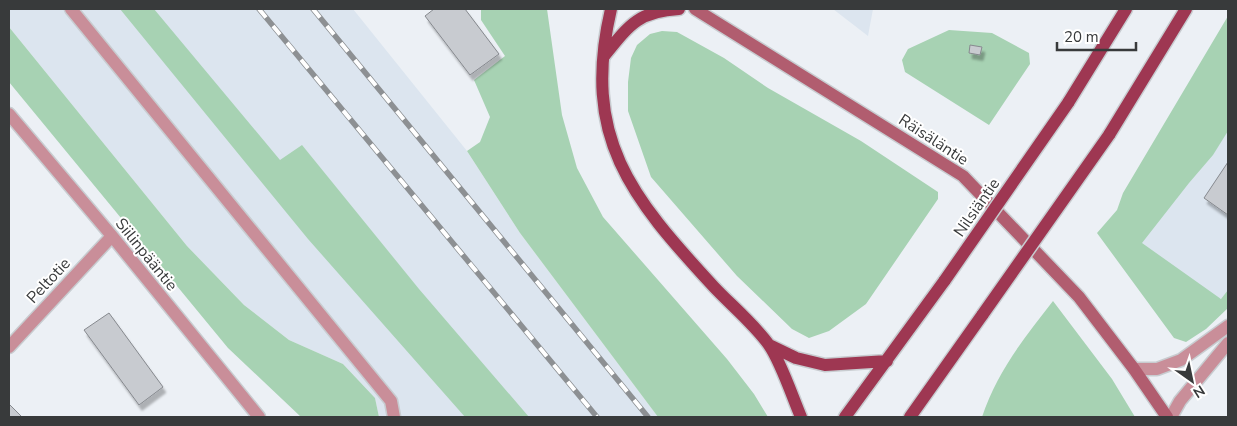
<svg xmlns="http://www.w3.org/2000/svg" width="1237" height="426" viewBox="0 0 1237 426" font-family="'Nunito Sans',sans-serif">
  <defs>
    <filter id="shadow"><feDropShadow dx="3" dy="5.5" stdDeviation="1" flood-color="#0004"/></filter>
  </defs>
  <rect width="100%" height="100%" fill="#ecf0f5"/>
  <path fill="#dce5ef" d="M9,9H353L467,151L520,233L658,417H379L375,398L343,364L289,340L244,305L187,246L9,27Z
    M833,9H873L868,36Z
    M1228,112V300L1180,290L1135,240Z"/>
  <path fill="#a7d2b3" d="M120,9H154L280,160L302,145L419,289L529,417H465L308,239Z
    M481,9H547L562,115L577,168L603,217L727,359L754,394L768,417H658L520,233L467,151L480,142L490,117L474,80L505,56L481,20Z
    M1228,16V131L1213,155L1189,183L1142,243L1221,299L1228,290V308L1206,329L1186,342L1174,338L1097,233L1117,210L1123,193Z
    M9,27L187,246L244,305L289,340L343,364L375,398L379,417H301L228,348L9,82Z
    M949,30L992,33L1029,53L1030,64L989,125L905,72L902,60L908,49Z
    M662,31L677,32L724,58L768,88L861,141L938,192V199L866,304L829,331L809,338L792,329L737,276L651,177L628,111V82L631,58L637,45L650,34Z
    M1053,301L1112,379L1135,417H982C997,372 1024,338 1053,301Z"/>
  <path fill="#c8cbd0" stroke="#86898e" filter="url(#shadow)" d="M434,9H465L499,54L470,75L425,16Z
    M970,45L982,47L980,55L969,53Z
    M1228,162V215L1204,198Z
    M109,313L163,387L139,405L84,330Z
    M9,404L21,416L20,417H9Z"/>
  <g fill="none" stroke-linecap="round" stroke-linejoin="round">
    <g stroke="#c8ccd0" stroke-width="15">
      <path id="lane" d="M71,9L391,401L394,417"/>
    </g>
    <g stroke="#c8ccd0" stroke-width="15">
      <path id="street" d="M9,114L112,236L259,417
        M9,347L112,236
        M1134,369H1157L1181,360L1228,326
        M1171,417L1180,401L1228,343"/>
    </g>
    <g stroke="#c8ccd0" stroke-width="15">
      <path id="secondary" d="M695,9L963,176L1079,297L1134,369L1167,417"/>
    </g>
    <g stroke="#c8ccd0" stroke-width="15">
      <path id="primary" d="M611,9C581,138 631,197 714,287C731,305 755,325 769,345C781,362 792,396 801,417
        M605,55C629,25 639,11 679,9
        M1068,103L1126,9
        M1109,135L1186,9
        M769,345L796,358L825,365L887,361
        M845,417L945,280
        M910,417L983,314"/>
    </g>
    <use href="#lane" stroke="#c98e99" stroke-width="12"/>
    <use href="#street" stroke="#c98e99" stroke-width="12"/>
    <use href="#secondary" stroke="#b15d6f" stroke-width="12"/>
    <use href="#primary" stroke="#9e3752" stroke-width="12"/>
    <g stroke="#8d9093" stroke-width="5.5">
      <path id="rail" d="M259,9L597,417
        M313,9L648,417"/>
    </g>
    <use href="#rail" stroke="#fff" stroke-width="4" stroke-dasharray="11" stroke-linecap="butt"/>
    <g stroke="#c8ccd0" stroke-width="15" stroke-linecap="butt">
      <path id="primary-bridge" d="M945,280L1068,103
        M983,314L1109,135"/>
    </g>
    <use href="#primary-bridge" stroke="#9e3752" stroke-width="12"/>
  </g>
  <g text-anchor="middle" stroke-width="4" stroke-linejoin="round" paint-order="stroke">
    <g font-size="16" fill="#383a3b" stroke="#fff">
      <text transform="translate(934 139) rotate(33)" y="6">Räisäläntie</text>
      <text transform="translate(976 207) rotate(-55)" y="6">Nilsiäntie</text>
      <text transform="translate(147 254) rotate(51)" y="6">Siilinpääntie</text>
      <text transform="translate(48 280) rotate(-47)" y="6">Peltotie</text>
    </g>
  </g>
  <rect width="1237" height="426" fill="none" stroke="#383a3b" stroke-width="20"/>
  <g transform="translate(1192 381) rotate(147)" stroke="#ffffff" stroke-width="4" paint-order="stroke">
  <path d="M0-4L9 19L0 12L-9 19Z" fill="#383a3b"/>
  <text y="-8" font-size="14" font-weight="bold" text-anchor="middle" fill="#383a3b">N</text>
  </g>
  <path d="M1057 42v8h79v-8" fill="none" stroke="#383a3b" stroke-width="2.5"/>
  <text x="1064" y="42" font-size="15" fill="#383a3b" stroke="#ffffff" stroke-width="4" paint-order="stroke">20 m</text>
</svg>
